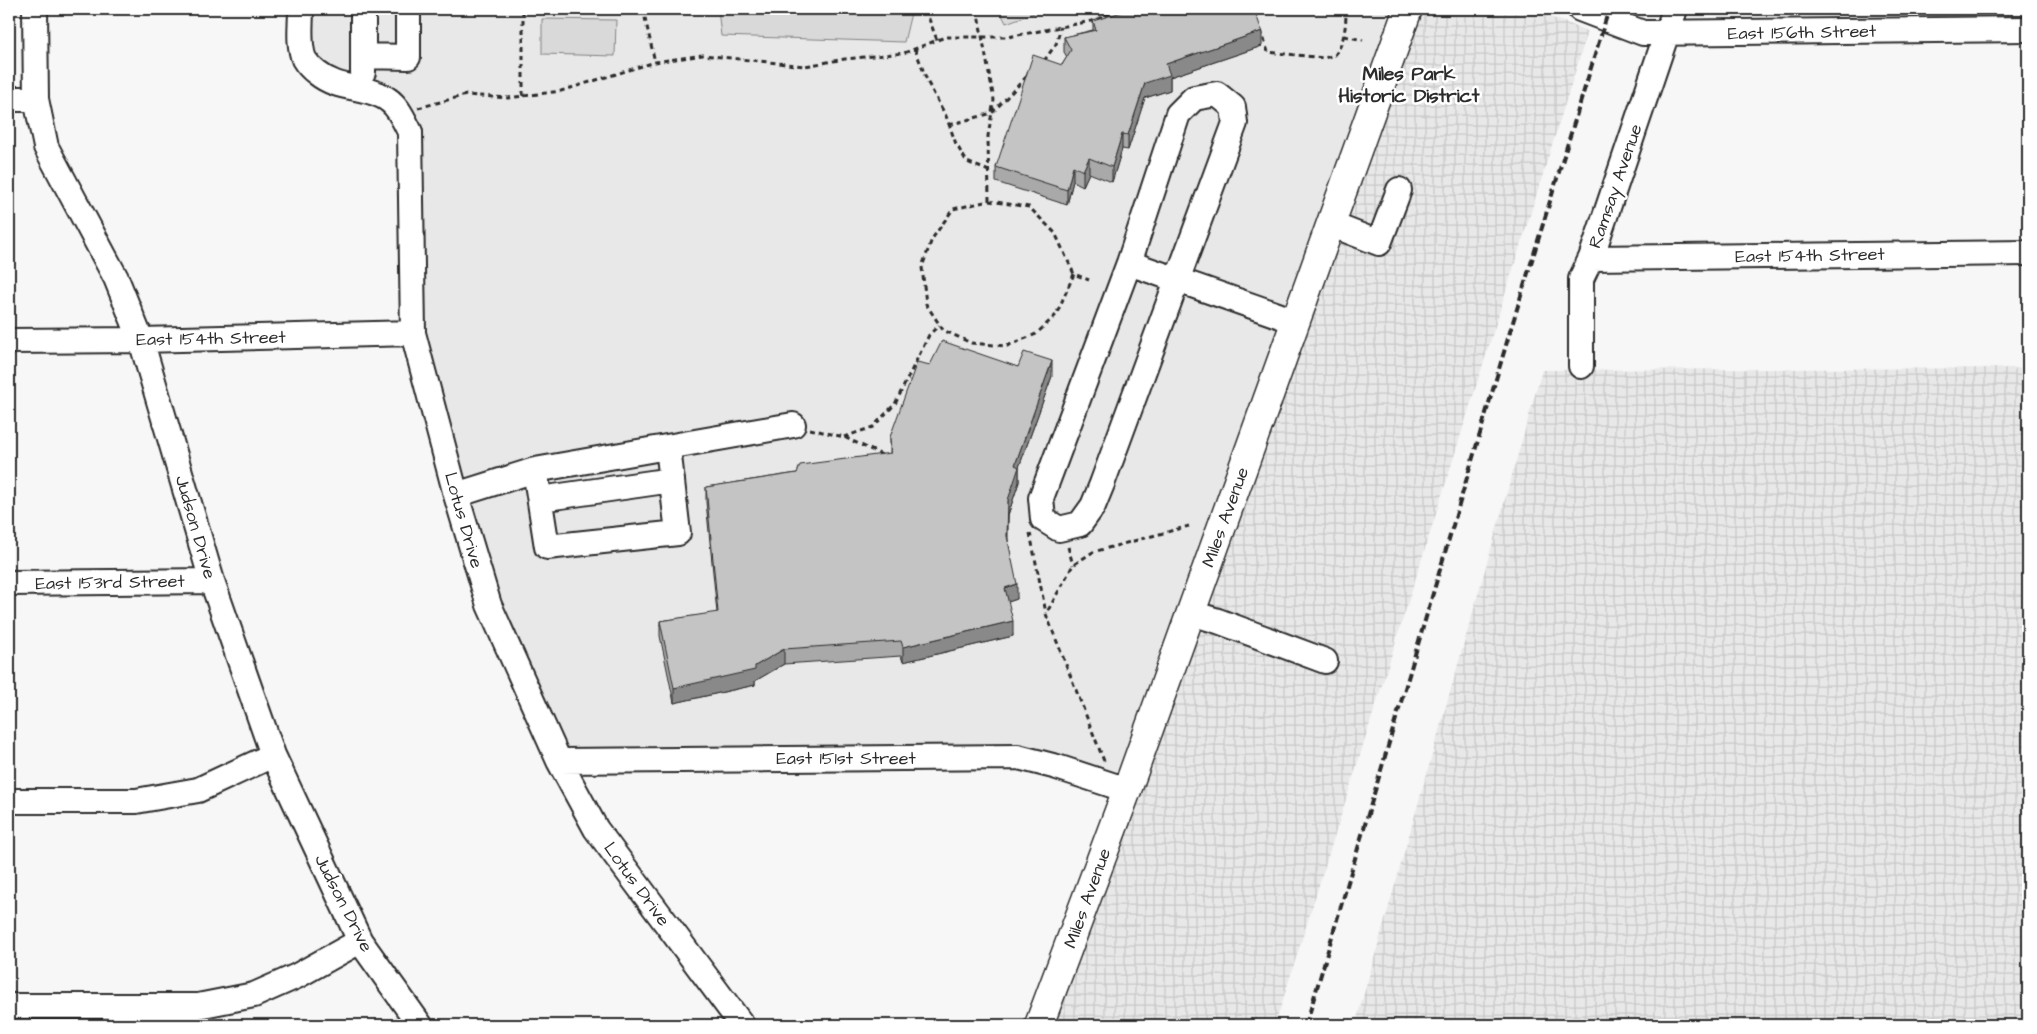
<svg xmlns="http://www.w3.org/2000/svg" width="2037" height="1034" viewBox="0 0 2037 1034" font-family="'Architects Daughter',sans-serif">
  <defs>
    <pattern id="industrial-grid" width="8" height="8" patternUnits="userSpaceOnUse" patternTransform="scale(1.25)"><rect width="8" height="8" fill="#e8e8e8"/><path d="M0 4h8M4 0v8" fill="none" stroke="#c7c7c7"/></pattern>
  </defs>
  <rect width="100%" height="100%" fill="#f7f7f7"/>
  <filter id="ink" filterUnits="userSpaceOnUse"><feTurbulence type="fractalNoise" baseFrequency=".02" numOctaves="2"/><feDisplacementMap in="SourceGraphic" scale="10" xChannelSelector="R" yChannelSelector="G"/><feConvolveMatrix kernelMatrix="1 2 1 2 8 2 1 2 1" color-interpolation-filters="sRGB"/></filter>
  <g filter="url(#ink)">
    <path fill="#e8e8e8" d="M301,9H1407L1127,790L1057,767L559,761L489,605L413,333L398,109L314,71Z"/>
    <path fill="url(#industrial-grid)" d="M1417,9H1529L1588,31L1275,1025H1055Z
      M2028,368V1025H1355L1542,370Z"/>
    <path fill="#d9d9d9" stroke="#828282" d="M543,9H615V11L543,13Z
      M718,9H912L904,42L721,36Z
      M999,9H1045L1006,23Z
      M542,19L616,20L615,56L542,54Z"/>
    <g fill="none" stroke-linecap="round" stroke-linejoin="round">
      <g stroke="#2b2b2b" stroke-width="28">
        <path id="minor" d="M35,9L36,99L46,147L116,278L141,340L212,581L273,755L360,941L420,1025
          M301,9C301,24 298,44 304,59C307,64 313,70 317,73C338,90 360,85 382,96C397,103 403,118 410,132L413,333L456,495L489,605L559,761L596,829L742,1025
          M1580,9L1643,33L2028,29
          M363,56L408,57V9
          M363,72V9
          M1217,94L1233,107L1235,123L1102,484L1093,506L1080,524L1059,529L1043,519L1041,498L1129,263L1178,114L1194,98Z
          M9,99H36
          M1330,224L1379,243L1399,190
          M1591,258L2028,253
          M1129,263L1295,321
          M9,341L141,340L413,333
          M1581,366V279L1591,258L1675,9
          M535,470L547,547L678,533L668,447
          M456,495L535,470L793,425
          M540,499L672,480
          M9,583L212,581
          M1191,613L1218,621L1325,661
          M559,761L1018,757L1057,767L1127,790
          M9,801H136L198,790L273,755
          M9,1006H198L254,995L297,976L360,941"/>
      </g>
      <g stroke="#2b2b2b" stroke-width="31">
        <path id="major" d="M1039,1025L1127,790L1408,9"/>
      </g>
      <path stroke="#2b2b2b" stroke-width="3" stroke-dasharray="5 4" stroke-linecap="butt" d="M643,9L655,62
        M928,9L929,19L937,40
        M977,9L994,100L988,136L989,201
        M1261,30L1268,52L1324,58L1335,55C1345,41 1346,25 1346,9
        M1344,36L1363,40
        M915,49L928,83L946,116L956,144L967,162L989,171
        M1044,61L1056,44L1061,27
        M523,96V9
        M418,108L466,95L508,98L561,91L655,62L703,55L805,66L845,59L904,53L945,37H1008L1097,20L1116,9
        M949,125L992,113L1028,75
        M1074,274L1056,315L1036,334L1007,346L971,343L943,330L926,304L922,267L932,239L953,209L989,201L1029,207L1055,233L1074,274L1089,280
        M810,429L844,437L882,455
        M844,437L873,427L895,404L929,335L939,325
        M1030,533L1046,613
        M1068,547L1073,565
        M1104,761L1046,614L1073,565L1093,552L1189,526"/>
      <use href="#minor" stroke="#fff" stroke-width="24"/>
      <use href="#major" stroke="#fff" stroke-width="28"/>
      <path stroke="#2b2b2b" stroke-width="4" stroke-dasharray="8 4" stroke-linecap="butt" d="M1306,1025L1509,335L1609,9"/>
    </g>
    <path fill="#a9a9a9" stroke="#2b2b2b" d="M1093,21L1262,46L1170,77V90L1145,98L1128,150L1122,149L1112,182L1089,173L1083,186L1073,181L1067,205L996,182V167L1067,57L1064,52V37L1093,30Z
      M930,365L1018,367L1052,376L1019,467V482L1008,515V539L1017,599L1008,602L1013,636L903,662L901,656L784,664L755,681V685L674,703L660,636V621L717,613L706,502V487L797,473L890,454V437Z"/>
    <path fill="#898989" stroke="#2b2b2b" d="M1262,31V46L1170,77V90L1145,98L1128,150V135L1145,83L1166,64Z
      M1122,134V149L1112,182V167Z
      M1089,158V173L1083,186V171Z
      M1073,166V181L1067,205V190Z
      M1052,361V376L1019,467V482L1008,515L1007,552L1008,500L1015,465Z
      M1017,584V599L1005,603V588Z
      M1013,621V636L903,662V647Z
      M784,649V664L755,681V685L674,703V688L755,666Z"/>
    <path fill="#c4c4c4" stroke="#2b2b2b" d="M1131,9H1254L1262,31L1166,64L1170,75L1145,83L1128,135L1122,134L1112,167L1089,158L1083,171L1073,166L1067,190L996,167L1033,55L1062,65L1071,50L1064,37L1096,30L1093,21Z
      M942,341L1018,367L1024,352L1052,361L1015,465L1019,467L1008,500L1007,536L1017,584L1005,588L1013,621L903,647L901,641L784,649L755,666V670L674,688L660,621L718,612L706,487L797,473L800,465L891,453L890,437L917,362L930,365Z"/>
  </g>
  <g text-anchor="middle" stroke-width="5" stroke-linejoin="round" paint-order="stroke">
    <g font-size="18" fill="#2b2b2b" stroke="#fff">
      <text transform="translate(1802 32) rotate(-1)" y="6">East 156th Street</text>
      <text transform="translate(1615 186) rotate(-71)" y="6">Ramsay Avenue</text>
      <text transform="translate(1810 255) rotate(-1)" y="6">East 154th Street</text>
      <text transform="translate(211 338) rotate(-1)" y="6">East 154th Street</text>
      <text transform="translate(1225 517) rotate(-70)" y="6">Miles Avenue</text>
      <text transform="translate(464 520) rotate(74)" y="6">Lotus Drive</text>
      <text transform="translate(196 527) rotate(74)" y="6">Judson Drive</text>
      <text transform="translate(110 582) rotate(-1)" y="6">East 153rd Street</text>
      <text x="846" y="764">East 151st Street</text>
      <text transform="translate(637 884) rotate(54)" y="6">Lotus Drive</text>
      <text transform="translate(1087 898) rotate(-70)" y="6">Miles Avenue</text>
      <text transform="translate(344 903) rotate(63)" y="6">Judson Drive</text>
    </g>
    <g font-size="19" font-weight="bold" fill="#2b2b2b" stroke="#fff">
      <text x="1409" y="80">Miles Park<tspan x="1409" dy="22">Historic District</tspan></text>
    </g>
  </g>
  <rect width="2037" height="1034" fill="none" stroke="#fff" stroke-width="30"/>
  <rect x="15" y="15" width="2007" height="1004" fill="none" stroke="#2b2b2b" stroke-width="2" filter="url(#ink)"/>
</svg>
